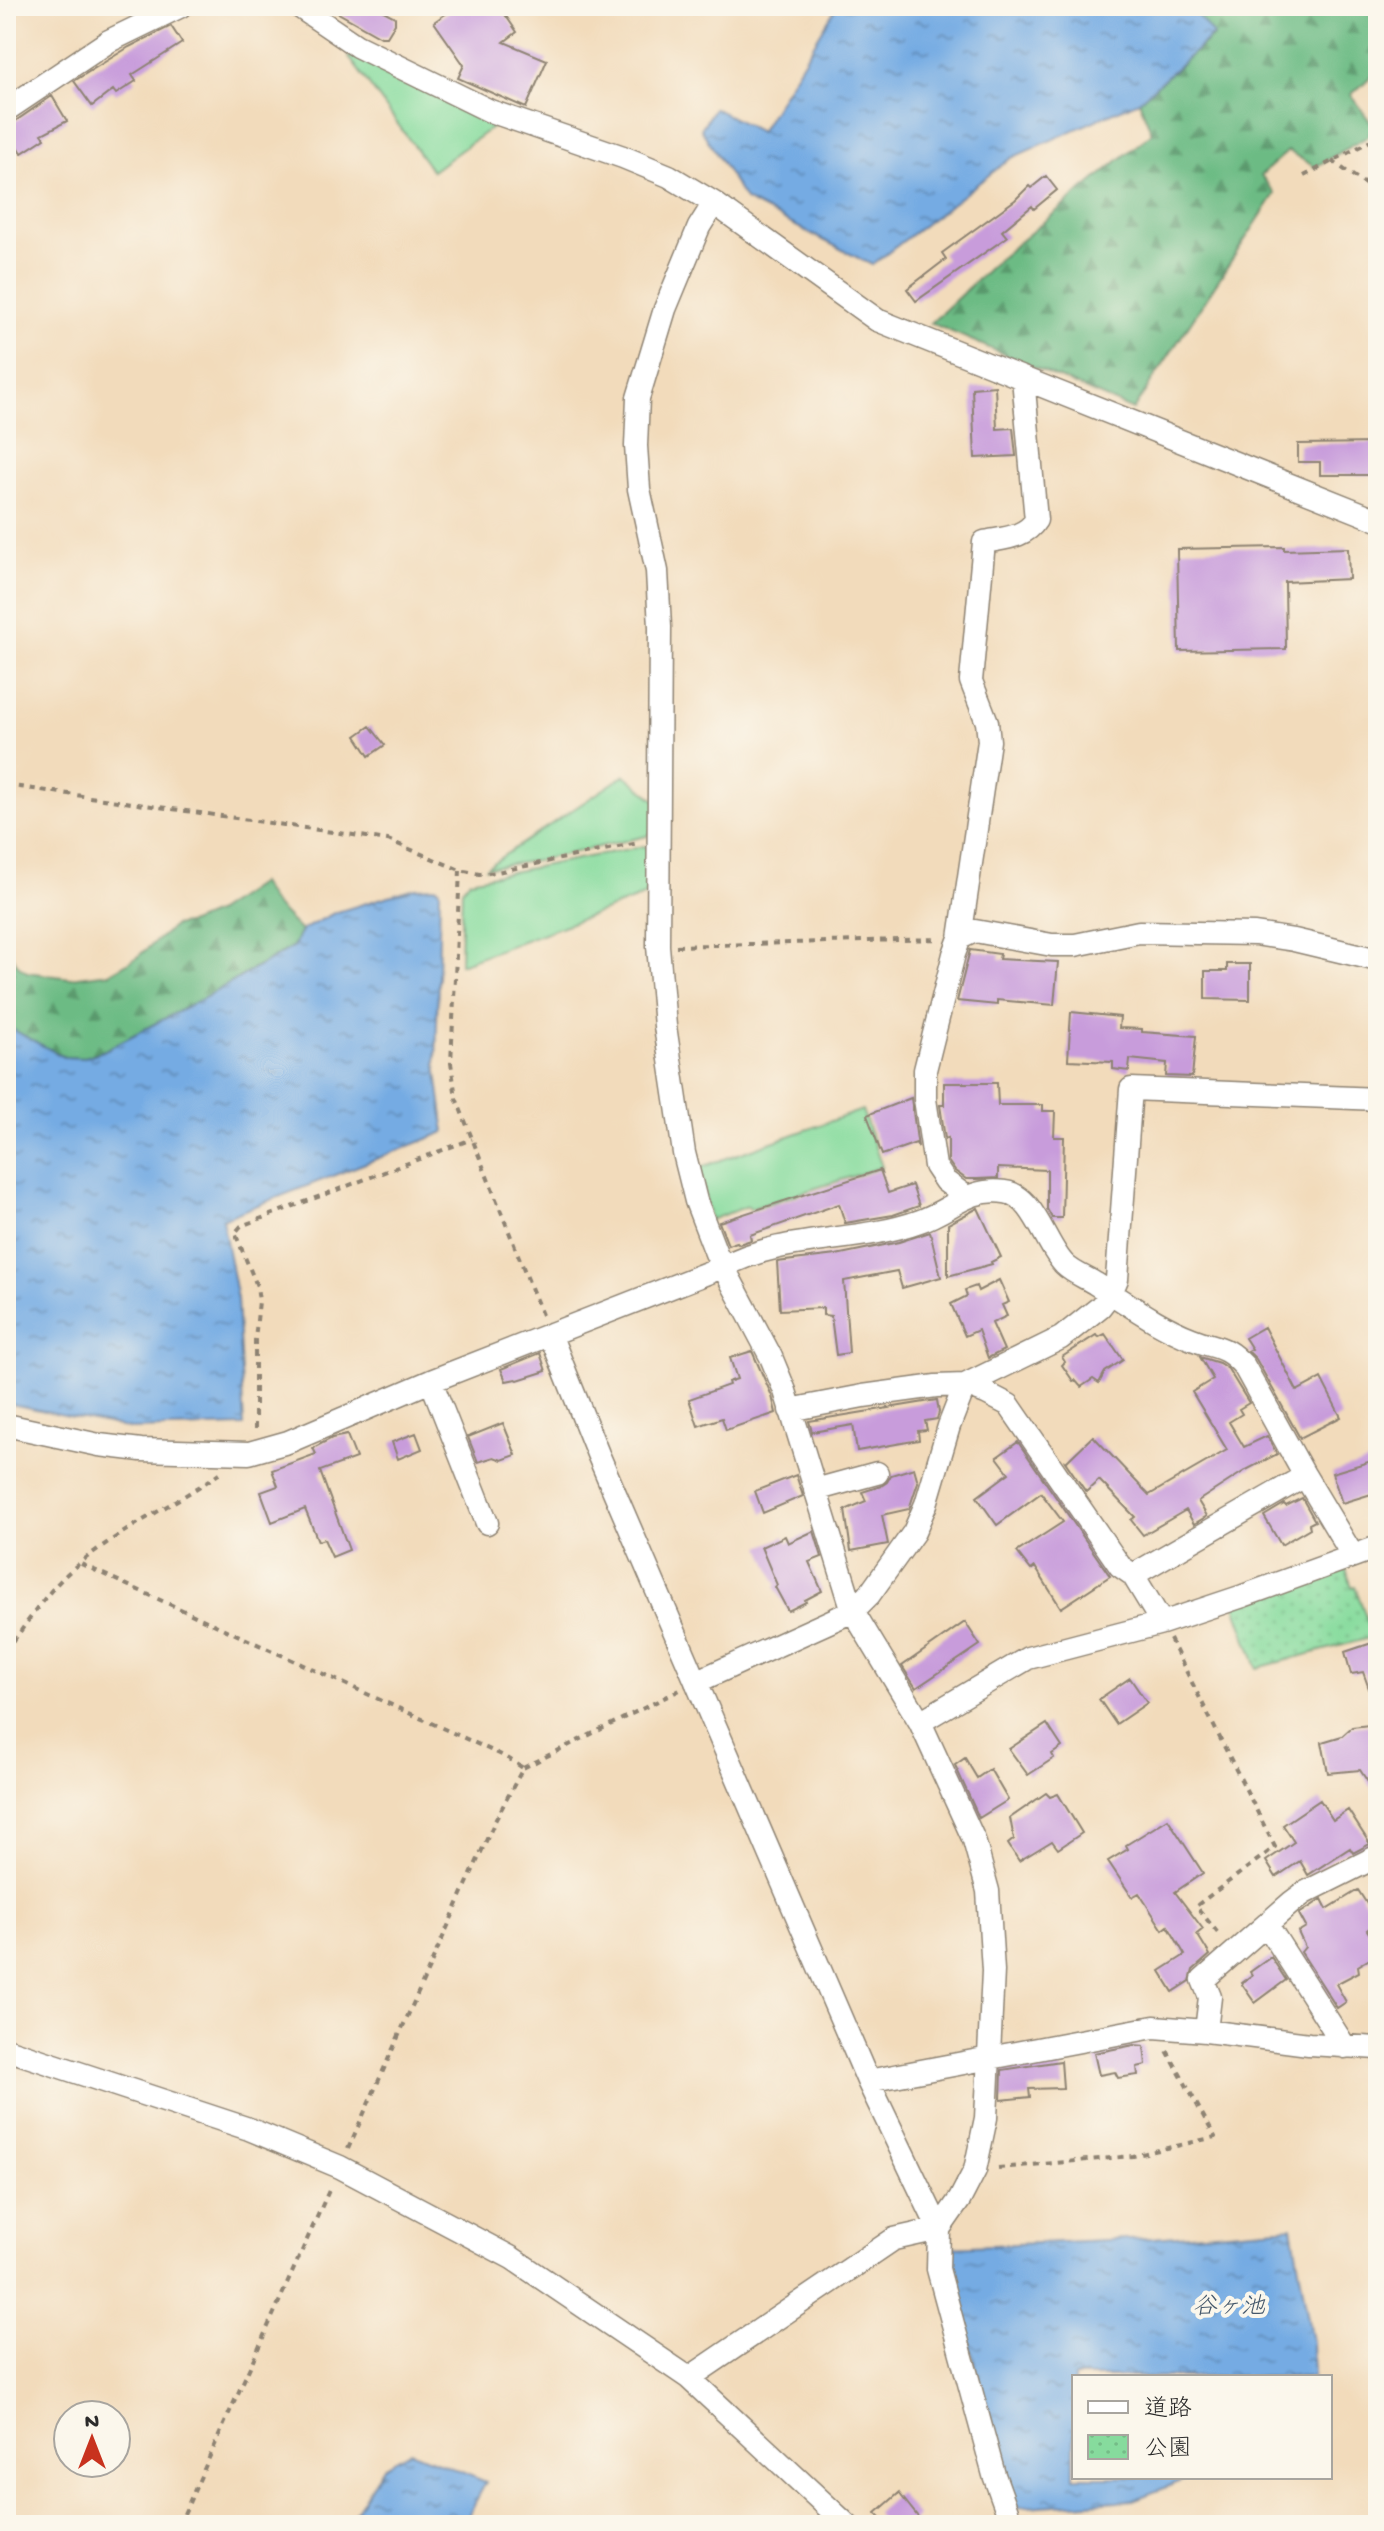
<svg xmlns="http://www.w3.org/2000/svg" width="1384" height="2531" viewBox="0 0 1384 2531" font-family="'Gochi Hand','Klee One',sans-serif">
  <defs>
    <pattern id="forest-firs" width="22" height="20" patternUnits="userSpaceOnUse" patternTransform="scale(2)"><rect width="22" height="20" fill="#6cbb84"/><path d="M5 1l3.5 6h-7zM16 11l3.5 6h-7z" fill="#59986c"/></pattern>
    <pattern id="park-dots" width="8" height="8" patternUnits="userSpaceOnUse" patternTransform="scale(2)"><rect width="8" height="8" fill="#86db9d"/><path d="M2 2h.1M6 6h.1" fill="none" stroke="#74bc87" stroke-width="1.8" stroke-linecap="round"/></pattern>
    <pattern id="water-ripples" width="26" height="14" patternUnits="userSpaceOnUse" patternTransform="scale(2)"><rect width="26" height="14" fill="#75abe3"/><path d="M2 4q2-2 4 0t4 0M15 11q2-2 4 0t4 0" fill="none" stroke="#608bb8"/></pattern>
  </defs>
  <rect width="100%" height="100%" fill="#fbf7ec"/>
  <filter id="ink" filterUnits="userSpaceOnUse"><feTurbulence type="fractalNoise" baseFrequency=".0125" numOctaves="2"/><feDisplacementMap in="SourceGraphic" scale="16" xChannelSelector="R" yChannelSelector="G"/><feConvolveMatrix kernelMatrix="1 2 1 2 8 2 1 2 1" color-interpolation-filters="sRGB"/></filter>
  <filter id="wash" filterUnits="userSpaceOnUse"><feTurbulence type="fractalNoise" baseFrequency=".006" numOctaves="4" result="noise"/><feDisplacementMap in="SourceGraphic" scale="32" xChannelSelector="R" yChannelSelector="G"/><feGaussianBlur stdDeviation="1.8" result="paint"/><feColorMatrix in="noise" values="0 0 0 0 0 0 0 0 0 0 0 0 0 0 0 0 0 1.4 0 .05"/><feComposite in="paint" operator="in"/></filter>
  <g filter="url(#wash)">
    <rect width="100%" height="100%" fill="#f2dbbb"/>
    <path fill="#86db9d" stroke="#588364" stroke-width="2" d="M354,52L405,82L498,123L432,171L349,57Z
      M625,775L656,801L655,829L647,836L540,860L485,868Z
      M644,846L651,849L652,893L460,964L462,889L470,880Z
      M862,1110L882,1167L750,1209L748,1206L710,1220L699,1168Z"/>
    <path fill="url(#forest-firs)" stroke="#4c7358" stroke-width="2" d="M1191,6H1378V70L1351,95L1377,131L1315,167L1288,151L1261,175L1275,194L1133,410L931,323L1001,257L1152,133L1139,101L1213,36Z
      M260,883L271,901L301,931L293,946L204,998L103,1051L82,1058L65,1057L51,1051L6,1026V948L20,967L27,972L70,978L110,973L136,958L174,926L191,923L217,912Z"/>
    <path fill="url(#park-dots)" stroke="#588364" stroke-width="2" d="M1346,1569L1352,1587L1355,1586L1373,1637L1257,1668L1235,1605Z"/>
    <path fill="url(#water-ripples)" stroke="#506b87" stroke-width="2" d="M832,6H1191L1213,35L1139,101L1011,158L872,265L745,200L701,129L714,108L760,132L834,11Z
      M437,887L440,892L436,1065L445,1132L222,1219L237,1299L244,1426L131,1429L6,1403V1026L64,1057L82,1058L103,1051L204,998L293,947L302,930L334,913L415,888Z
      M1292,2227L1312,2342L1313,2377H1074V2477H1192L1133,2500L1010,2508L986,2400L958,2308L948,2247L1152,2238Z
      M410,2451L486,2482L463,2525H350L352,2517L383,2467Z"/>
    <g id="blocks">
      <path fill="#c89cdb" d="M326,6H374L395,17V24L387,37H381Z
        M457,6H499L517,32L504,42L547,60L526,108L458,78L464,65L434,22Z
        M171,26L182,43L132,75L136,81L116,94L113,90L92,106L74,81L129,47Z
        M52,96L67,121L42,134L45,138L22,153L19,148L6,156V124L14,122Z
        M1046,176L1057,190L1034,209L1032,206L1002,231L1007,237L916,301L907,289L946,259L942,253L1015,200L1029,186L1031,188Z
        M995,386L997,429L1013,428L1016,456L975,458L972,388Z
        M1378,443V475H1320V462H1298V444Z
        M1284,547V550L1348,548L1349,579L1285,582L1286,649L1179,651L1177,549Z
        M370,726L385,745L369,756L356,736Z
        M970,950L1000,954L999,959L1058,962L1054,1005L997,1000V1005L957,1001Z
        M1227,964H1250V1000L1205,999V971H1227Z
        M1071,1012L1120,1017L1119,1028L1142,1029V1032L1196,1036L1192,1077L1166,1076L1167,1063L1130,1059L1129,1071L1113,1069V1062L1068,1060Z
        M944,1083H997L998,1105H1043V1111H1055L1054,1137H1064L1062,1218H1052L1047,1209V1170L998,1168V1178L977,1179H966L955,1171L948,1161V1138L945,1139L940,1105H944Z
        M911,1098L918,1147L916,1143L882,1155L867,1115Z
        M880,1170L888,1193L912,1185L919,1206L893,1215L845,1223L839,1204L750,1235L751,1240L739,1244L737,1242L728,1245L719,1222Z
        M978,1208L1001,1257L991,1262L992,1264L948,1276V1224Z
        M930,1232L941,1277L902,1288L897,1271L844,1281L849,1353L836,1355L831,1316L823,1315V1308L780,1310L777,1262L836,1255L899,1242Z
        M999,1280L1009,1302L1002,1305L1007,1316L992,1323L1004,1350L988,1358L978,1330L965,1336L951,1304L967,1296L965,1290L976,1286L978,1291Z
        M1264,1327L1297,1391L1321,1378L1341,1417L1300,1438L1256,1359L1248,1351L1252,1349L1245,1338Z
        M1105,1334L1123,1360L1105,1372L1099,1383L1093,1379L1081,1387L1075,1380L1073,1381L1062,1365L1065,1362L1062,1357L1096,1335L1099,1337Z
        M752,1351L772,1396L776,1413L726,1430L722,1418L698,1426L689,1399L729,1385L728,1382L737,1379L730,1358Z
        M540,1353L546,1371L518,1380L516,1379L506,1381L501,1369Z
        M1200,1357L1219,1363L1228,1369L1249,1403L1239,1409L1242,1414L1229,1422L1244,1447L1267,1436L1277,1454L1246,1470L1198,1501L1207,1516L1194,1524L1186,1510L1143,1535L1131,1520L1135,1517L1099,1480L1086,1492L1064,1460L1066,1462L1093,1436L1149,1495L1227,1450L1192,1392L1213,1379Z
        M937,1400L939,1412L937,1419L925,1421L927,1430L918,1431L919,1440L857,1451L853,1425L812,1432L809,1421Z
        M503,1423L516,1455L502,1460L494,1457L478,1462L468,1437Z
        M416,1433L422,1449L398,1459L392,1442Z
        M347,1435L356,1458L320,1471L349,1550L332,1557L324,1539L318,1541L305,1509L272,1522L261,1492L278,1486L272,1470L316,1454L313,1448L332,1438Z
        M1018,1442L1110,1576L1061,1608L1035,1567L1031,1570L1017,1552L1063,1522L1041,1493L997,1525L977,1497L1009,1473L997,1457Z
        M1378,1459V1492L1342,1503L1332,1473Z
        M914,1468L918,1482L909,1509L882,1515L888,1544L851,1551L845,1510L866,1501L862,1492L881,1486L887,1482L891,1475Z
        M796,1475L803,1496L763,1513L755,1491Z
        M1302,1498L1315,1521L1309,1524L1310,1528L1281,1545L1264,1516L1284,1504L1286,1506Z
        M814,1531L822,1557L809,1562L822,1591L805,1600L806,1602L788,1611L775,1587L777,1585L761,1547L785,1536L788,1543Z
        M965,1622L980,1645L916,1688L902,1666Z
        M1378,1641V1708H1376L1363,1672L1351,1674L1345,1652Z
        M1130,1678L1147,1703L1116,1724L1099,1699Z
        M1047,1724L1062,1747L1052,1754L1054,1758L1028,1775L1009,1749Z
        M1369,1725L1378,1762V1797L1360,1770L1328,1773L1322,1742L1342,1736L1352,1727Z
        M965,1758L977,1778L990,1769L1008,1800L979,1818L955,1765Z
        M1046,1793L1050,1797L1058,1794L1082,1833L1058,1849L1052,1841L1019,1861L1008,1844L1014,1839L1010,1818Z
        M1320,1800L1333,1820L1348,1810L1370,1844L1353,1853L1350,1848L1308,1875L1300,1861L1276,1877L1266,1861L1294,1842L1283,1825Z
        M1168,1819L1203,1873L1175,1892L1203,1929L1197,1934L1210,1955L1193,1970L1190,1981L1173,1992L1160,1971L1185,1955L1168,1926L1163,1930L1139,1893L1132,1897L1108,1861L1128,1849L1126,1845Z
        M1358,1890L1378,1921L1367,1930L1378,1947V1954L1358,1966L1359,1972L1336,1984L1346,2002L1337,2008L1301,1952L1305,1947L1298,1932L1306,1927L1299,1914L1322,1899L1327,1909Z
        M1271,1957L1286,1980L1255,2003L1241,1983L1252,1975L1250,1972Z
        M1134,2045L1144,2046L1146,2065L1137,2067L1138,2075L1118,2078L1115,2072L1099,2075L1094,2053Z
        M1061,2061L1063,2088L1029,2089L1030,2097L1001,2100L1002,2070Z
        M899,2493L918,2517L910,2525H887L876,2513Z"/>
    </g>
  </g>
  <g filter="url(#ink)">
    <use href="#blocks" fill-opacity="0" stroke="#8e8373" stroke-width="2"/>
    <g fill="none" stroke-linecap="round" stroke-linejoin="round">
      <g stroke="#8e8373" stroke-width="25">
        <path id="minor" d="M298,6L357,46L490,111L623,157L669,176L714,203L877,320L1378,520
          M6,110L109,41L181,6
          M714,203L699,227L665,309L638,398L636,446L639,489L657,571L660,627L658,946L665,1026L684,1153L696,1201L716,1253L771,1357L785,1391L853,1611L920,1722L974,1840L988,1891L993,1971L986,2118L975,2170L960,2199L939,2229L938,2269L994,2475L1012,2525
          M960,938L975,931L1052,945H1075L1139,932L1255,934L1294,940L1378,960
          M965,1196L945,1181L935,1166L925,1099V1070L954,954L960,938L989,741L987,722L971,681L984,542C1003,538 1025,538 1036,520L1023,378
          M550,1334L598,1454L868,2081L939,2229L894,2239L689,2378
          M431,1381L487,1523
          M790,1410L863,1396L936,1386L965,1385L986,1393L1009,1405L1120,1566L1133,1575
          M6,1425L99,1445L141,1450L249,1453L288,1442L431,1381L725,1266C785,1234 857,1244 920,1221C952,1210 968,1187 1005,1192C1034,1195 1046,1247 1065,1265C1073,1273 1087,1278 1096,1284C1127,1303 1158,1326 1192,1339C1217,1349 1224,1344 1244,1366L1305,1476L1353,1556
          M815,1490L877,1473
          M1162,1623L1133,1575L1305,1476
          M696,1682L853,1611L869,1595L914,1532L926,1504L949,1426L965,1385L1061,1338L1100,1307L1111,1293L1117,1279L1131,1089L1378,1099
          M920,1722L1028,1658L1162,1623L1243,1596L1378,1547
          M1267,1925L1345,2047
          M1206,2031L1210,1997L1203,1980L1292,1902L1304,1893L1378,1856
          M6,2049L249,2129L340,2167L512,2258L689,2378L847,2525
          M868,2081L1154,2027L1206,2031L1309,2044L1378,2048"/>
      </g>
      <path stroke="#8e8373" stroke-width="4" stroke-dasharray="6 6" stroke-linecap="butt" d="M1332,161L1378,193
        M1304,176L1378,137
        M6,785L388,840L460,870L479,874L497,872L638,843
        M460,870L451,1063L456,1098L542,1315
        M676,946L939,939
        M255,1429V1340L259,1301L257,1286L235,1233L241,1226L472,1139
        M81,1564L506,1757L523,1768
        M1170,1639L1275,1847L1196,1906L1221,1937
        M6,1651C26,1625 44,1595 68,1573C112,1533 171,1507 220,1473
        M348,2149L495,1821L523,1768L680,1690
        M998,2168L1133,2156L1215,2137L1165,2047
        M179,2525L331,2186"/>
      <use href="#minor" stroke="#fff" stroke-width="22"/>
    </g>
  </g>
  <g text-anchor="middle" stroke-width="8" stroke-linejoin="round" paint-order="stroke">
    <g font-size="24" font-style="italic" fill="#45586b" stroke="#fbf7ec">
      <text x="1229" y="2313">谷ヶ池</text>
    </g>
  </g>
  <rect width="1384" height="2531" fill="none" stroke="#fbf7ec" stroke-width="32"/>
  <rect x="1072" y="2375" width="260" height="104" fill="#fbf7ec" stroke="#a8a59f" stroke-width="2"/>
  <rect x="1088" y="2401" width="40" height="12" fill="#ffffff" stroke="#a8a59f" stroke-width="2"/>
  <text x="1144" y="2415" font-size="24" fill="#2b2b2b">道路</text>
  <rect x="1088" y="2435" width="40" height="24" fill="url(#park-dots)" stroke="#a8a59f" stroke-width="2"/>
  <text x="1144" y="2455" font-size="24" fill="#2b2b2b">公園</text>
  <g transform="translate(92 2439)"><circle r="38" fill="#fbf7ec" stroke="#a8a59f" stroke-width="2"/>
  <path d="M0-6L14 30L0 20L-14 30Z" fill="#c8321e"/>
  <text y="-12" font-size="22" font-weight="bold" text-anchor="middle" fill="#2b2b2b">N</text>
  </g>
</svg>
